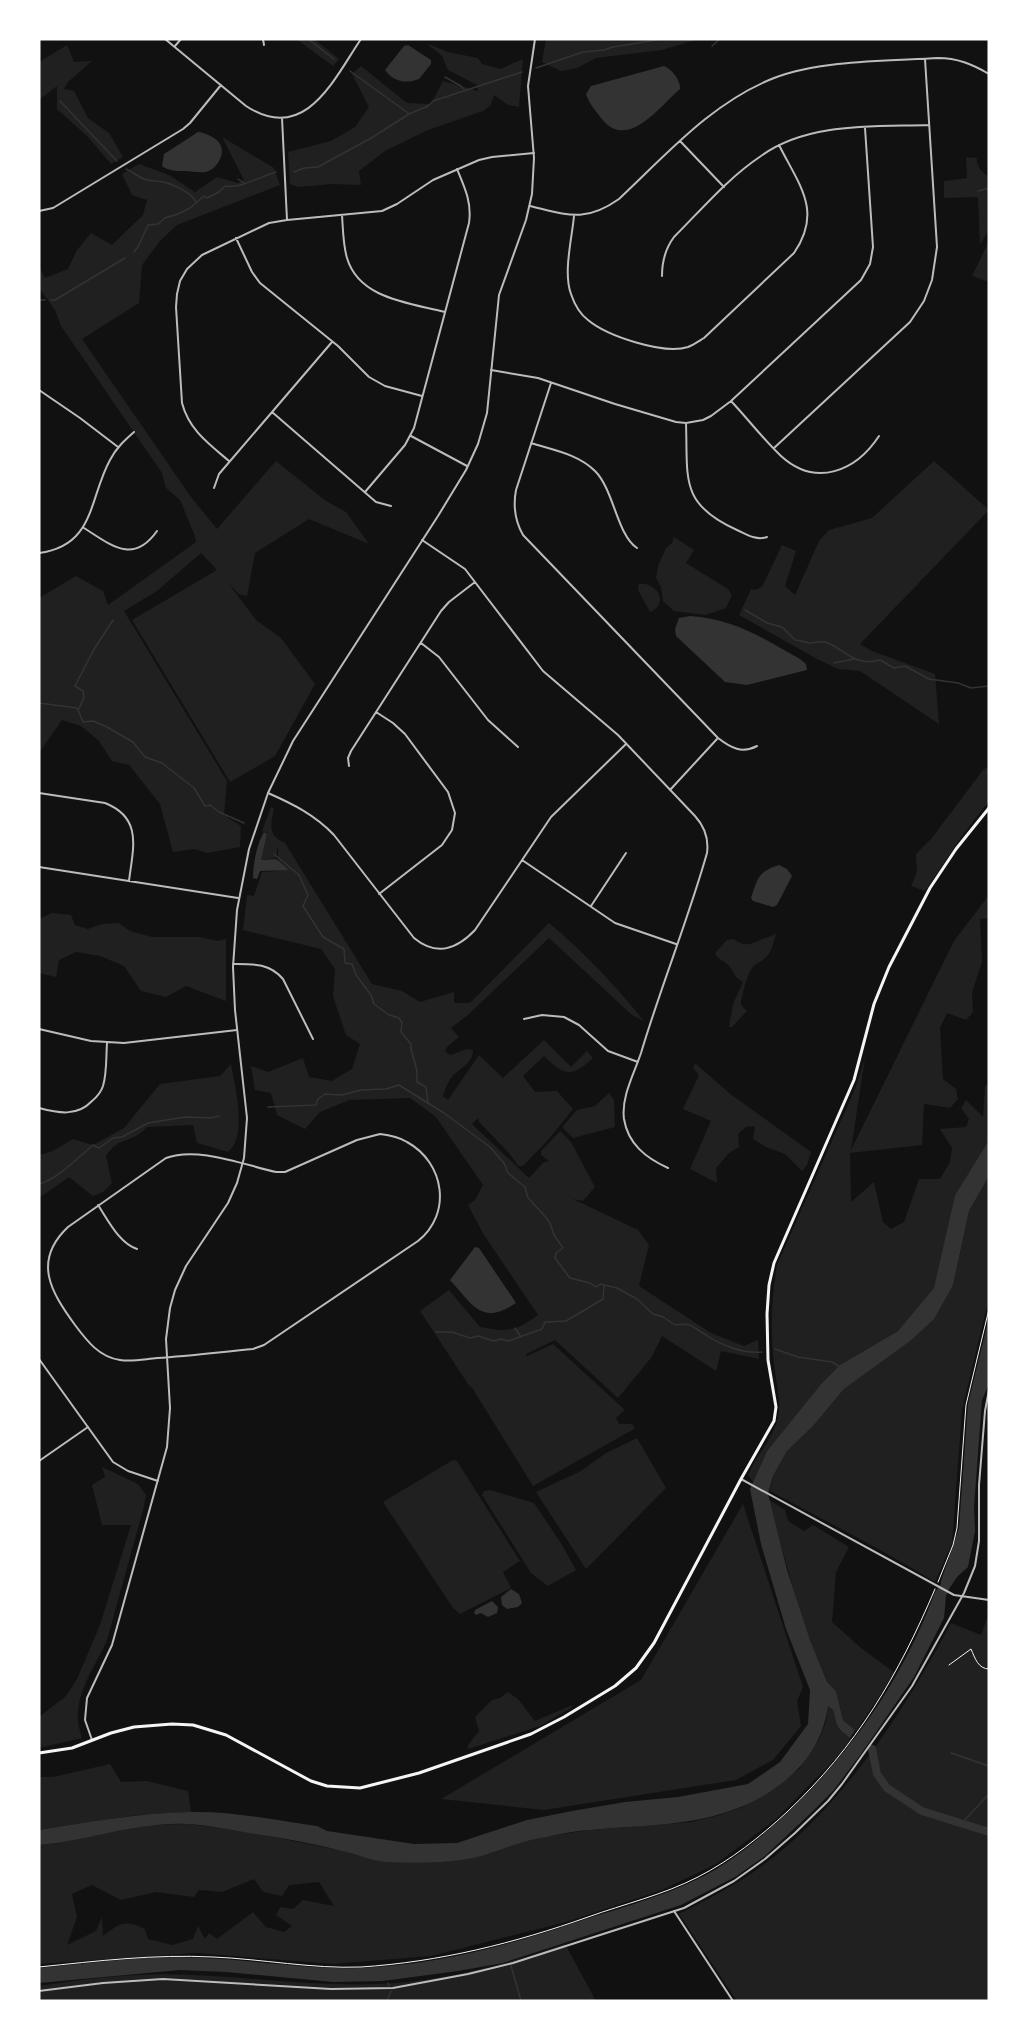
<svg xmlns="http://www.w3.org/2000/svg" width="1028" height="2040" viewBox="0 0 1028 2040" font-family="'Public Sans',sans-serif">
  <rect width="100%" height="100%" fill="#111"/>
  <path fill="#202020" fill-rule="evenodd" d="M296,39H314L339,59L333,66Z
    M546,39H699L662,50L596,58L577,68L561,71L542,62Z
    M426,43L448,52L478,58L482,64L500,69L523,59L519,107L508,105L494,95L491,105L483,111L428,130L385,151L359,171L361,185L332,184L298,187L290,184L288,152L331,141L355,127L369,107L352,74L361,66L407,103L431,104L443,81L478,91L477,85L448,70L442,56Z
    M67,45L74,62L92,61L68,82L64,89L74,91L88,118L109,133L123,157L111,164L88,137L57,109V86L39,100V62Z
    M222,137L274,168L280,185L177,225L160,241L142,265L139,303L82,339L191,497L217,529L276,461L326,501L346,512L369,544L309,519L255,553L247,596L239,594L229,584L256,620L281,638L315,684L275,756L230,782L132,620L217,570L201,553L157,591L124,611L227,781L224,815L241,826L240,847L207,853L194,849L173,852L160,804L129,765L112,761L99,741L81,726L62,720L39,753V598L76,576L103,591L108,605L196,542L195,536L180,500L166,488L162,473L61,326L55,310L39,288V267L45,278L68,269L77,250L91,233L112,245L143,215L147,200L132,195L122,174L139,164L169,175L195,192L217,177L238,183L244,180Z
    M966,157L977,158C976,167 982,172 989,177V229L980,245L978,197L944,198V181L967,178Z
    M989,241V282L972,276Z
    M934,461L989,510L860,644L872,651L935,674L939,724L860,671L838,669L817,659L739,615L751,589L755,590L762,587L782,545L796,551L785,586L795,595L819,541L829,530L872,518Z
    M674,537L694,550L686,563L728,589L732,595L726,608L706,615L674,611L663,601L661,587L656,578L658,566L666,548L672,543Z
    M639,584C658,582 669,604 650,612L638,590Z
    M989,766V801L964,833L925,891L911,886L917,872L916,854L931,839L983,770Z
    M271,807L274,808C271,823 267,836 285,843L372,984L402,991L420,1002L454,992V1003H470L549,923C584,952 616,986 644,1021L632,1015L549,938L469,1014L451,1028L459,1037L447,1047L445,1052L451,1055L466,1049L473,1050C473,1064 459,1068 452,1077C447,1083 445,1090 443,1096L448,1100L479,1055L503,1078L544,1040L571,1067L587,1051L593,1058C572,1078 564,1076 544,1056L523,1076L535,1092L557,1091L573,1109L549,1139L523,1166H518L510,1154L479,1122L478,1118L472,1124L529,1178L543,1163L549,1161L541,1155V1151L559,1132H561L571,1142L595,1187L583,1201L573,1199L638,1230L649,1245L639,1286L711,1333L744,1346L758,1340L759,1359L721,1351L716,1371L662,1336L651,1358L618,1398L555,1340L526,1354L527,1356L553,1344L625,1410L616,1418L619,1424H631L634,1426V1429L533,1486L471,1386L470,1387L420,1311L449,1290L480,1327C507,1332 515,1332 538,1315L484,1235L468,1205L475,1200L483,1185L436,1117L410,1098L349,1100L320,1112L305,1129L277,1115L271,1093L255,1090L251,1066L268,1072L303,1058L309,1077L332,1081L352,1069L360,1044L346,1035L333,996L335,969L321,949L243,930L247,895L254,896L262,872L278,871V845L276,858L261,860L267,833L262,831Z
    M989,895V918L980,919L982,962L972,993L973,1012L966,1020L947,1013L940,1028L943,1079L956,1089L958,1099L950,1108L924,1104L922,1145L850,1153L851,1202L874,1182L883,1222L891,1229L904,1222L919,1179H940L950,1162L952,1148L940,1129L966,1127L969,1119L961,1108L966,1100L983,1117L985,1086L989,1083V1140L955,1195L935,1288L898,1331L840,1365L821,1384L767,1451L753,1482L748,1475C756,1455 774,1438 778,1417C781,1401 777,1387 775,1371C770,1337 771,1300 777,1265L855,1089L865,1058L851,1150L954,941Z
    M52,913L71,915L75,925L88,929L101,924L119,923L130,931L152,937H200L218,941L226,939V1001L186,986L166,997L141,991L124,966L100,956L76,952L59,960L56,977L39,973V919Z
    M776,933C774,941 772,953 764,959C760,963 756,963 752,968C747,975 741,997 741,1005L747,1011L732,1027H729L733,1004L743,982C734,977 735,974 730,967C725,960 718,961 715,953L727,940L733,939C746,947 749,945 762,939C768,937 771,937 776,933Z
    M695,1063L729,1093L811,1152L807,1165L802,1171L785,1154L766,1147L753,1139L755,1126L746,1127L738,1134L739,1147L729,1153L716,1168L717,1183L690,1169L711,1121L683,1109L699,1075L693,1068Z
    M231,1064C235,1087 248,1136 228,1152L197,1143L193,1125L147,1127C132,1144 118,1136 106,1156L112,1183L103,1192L93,1196L69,1177L39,1198V1155L53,1151L73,1139L93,1145L124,1128L160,1084L220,1076Z
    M609,1093L614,1100L615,1127L573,1138L562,1127L577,1110L595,1106Z
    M989,1176V1298L962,1410L952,1543L935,1582C882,1549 825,1521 770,1491L773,1476L787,1451L813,1426L844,1389L909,1342L953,1285L969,1211Z
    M637,1438L666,1488L586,1569L536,1492L581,1471L606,1453Z
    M453,1460L457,1461L520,1561L503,1572L511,1588L460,1614L453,1608L383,1502Z
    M102,1467L138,1484L146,1495L143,1510L107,1640C97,1664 78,1688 78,1715C77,1722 80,1731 82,1738L39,1748V1717L66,1696L77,1679L100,1625L131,1525H102L92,1485L105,1477Z
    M490,1490L534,1503L561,1543L576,1570L548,1586L531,1573L482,1495L484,1491Z
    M768,1499L785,1510L788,1521L804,1531L813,1525L849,1547L836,1572L832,1622L861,1648L895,1673L856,1731L843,1720L836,1691L827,1682L810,1640L799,1609Z
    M743,1504L803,1687L797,1701L801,1726L773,1760L736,1780L544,1810L441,1799L641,1680Z
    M989,1613V2001H737L679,1914C708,1899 736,1885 762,1866C841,1808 906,1709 951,1623L981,1635Z
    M508,1692L518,1699L535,1721L572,1705L571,1708L540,1726L468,1749V1745L479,1731L475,1717L492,1700L500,1698Z
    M828,1706L833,1710C838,1727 836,1726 851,1739L836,1758L776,1819L716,1864L662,1890L566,1922L431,1956L333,1964L196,1953L39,1964V1845L57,1843L148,1825L185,1824L233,1829L344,1851L371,1859L460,1860L535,1838L590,1830L692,1822L720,1815L743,1807L799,1769L818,1741L826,1722ZM254,1879L263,1892L282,1896L289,1885L319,1882L334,1906L303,1900L293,1909L280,1907L276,1915L292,1926L284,1932L266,1927L253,1912L217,1939L209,1933L205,1939L198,1926L193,1939L172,1945L148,1939L145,1929C124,1919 120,1923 103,1936L102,1917L96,1931L67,1945L77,1917L72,1894L92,1885L121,1900L156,1892L194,1897L199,1890L222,1892Z
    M110,1764L121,1782L147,1781L188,1791L191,1812L137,1815L39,1830V1777H53Z
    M565,1944L596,2001H39V1986C89,1978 142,1972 193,1975C261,1978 329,1988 397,1983C454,1978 511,1963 565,1944Z"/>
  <path fill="#333" d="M408,45L431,60V64L419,79C406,84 394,82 385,70L404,46Z
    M664,66C672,69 681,81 680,89C659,107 627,152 601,118C595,110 589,103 586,94L591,86Z
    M198,132C206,133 218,138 221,146C225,156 215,171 205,172C199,173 191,171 185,171C177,171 169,171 162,166L164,154Z
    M690,616C734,619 763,638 800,659L806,664L807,670L747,685L725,682L676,636L675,629L679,618Z
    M264,832L267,834L261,860L276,859L289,870L260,871L257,879L253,878C253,864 257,843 264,832Z
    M779,865L787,869L792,876L777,905L773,907L753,901L751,898C758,877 758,872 779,865Z
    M989,1140V1176L969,1211L953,1285L934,1319L909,1342L844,1389L813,1426L787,1451L773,1476L768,1494L787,1570L810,1640L827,1682L836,1691L843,1720L855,1730L850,1738C835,1726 838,1727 833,1710L828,1706C824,1735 810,1760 787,1779C729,1828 661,1823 590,1830C575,1831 560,1834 546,1837C523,1840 502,1850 481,1856C451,1864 417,1863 386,1862C371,1861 357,1854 342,1851C312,1843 280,1838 249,1833C228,1829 208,1825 186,1824C136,1822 89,1841 39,1845V1830C89,1822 139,1813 190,1812C232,1811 275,1820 317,1826L327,1831L414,1844L457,1843L527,1820L572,1811L625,1802L678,1797L748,1784L780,1762L808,1724L810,1690L786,1629L761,1544L750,1489L767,1451L821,1384L840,1365L898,1331L934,1288L955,1195Z
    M475,1247L479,1248L516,1303C481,1326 473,1305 450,1280Z
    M989,1317V1384L982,1400L974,1507L975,1531L968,1567L957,1577L949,1589L946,1596L944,1618L914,1677L861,1754L833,1791L813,1811L765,1856L735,1877L681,1905L503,1963L458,1971L383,1981L333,1982L226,1972L180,1970L39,1983V1968C93,1963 148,1955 203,1958C255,1960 308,1970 361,1968C435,1965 508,1946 577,1922C619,1908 663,1897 702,1877C734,1860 760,1838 786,1814C852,1752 904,1677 935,1592L941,1584V1581L959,1528L968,1404Z
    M511,1589L519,1594L522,1603L518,1607L507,1609L502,1605L501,1597Z
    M492,1601L498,1607L497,1613L488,1617L481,1613L476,1615L474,1613L475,1610Z"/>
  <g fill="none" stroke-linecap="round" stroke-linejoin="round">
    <path stroke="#333" stroke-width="1.5" d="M308,39L334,59
      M712,46L720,39
      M536,68L583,52L604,50L613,47L663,39
      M350,71L408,113
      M445,77L461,86L464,89
      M60,101L117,161
      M126,169C132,172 138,176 144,179C151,182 156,180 163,182C173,184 192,193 196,202
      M294,172L304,168L318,167L373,137L409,114L428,106L433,101L522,72
      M238,179L244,183
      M978,191L989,188
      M134,252L138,247L148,225L158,224L165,218L178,214L190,208L204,196L207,198L219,192L225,186C240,189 259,177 276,172
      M39,300H45
      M51,300H55L125,258
      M745,610L767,623L782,627L795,640C801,640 803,642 809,643C816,643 822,640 828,643C847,652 857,667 880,660L894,668L905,666L929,679L958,683L971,688L989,686
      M834,663L854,659
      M39,703L77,708L83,722L93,721L105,726L133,742L145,757L162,763L194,788L205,806L210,805L219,812L244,823
      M79,709L84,697L83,691L75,686L93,651L113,620
      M274,854L299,875L308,895L303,906L323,937L344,949L345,963L352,964L356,975L371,995L374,1004L389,1015L399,1018L402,1023L401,1032L411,1044V1049L417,1071V1082L426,1087L428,1102
      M268,1107L316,1105L318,1099L325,1094L342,1095L361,1090L386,1089L399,1085L444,1113L490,1147L504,1163L508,1173L525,1187L528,1198L543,1214L550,1223L554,1235L563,1248L556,1253L555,1258L570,1278L590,1283L596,1287L600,1284L617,1288L637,1299L653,1314L663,1317L675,1325C692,1322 692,1327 706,1335C721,1345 743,1354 762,1352
      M39,1184C55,1181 80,1156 93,1145L99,1148L113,1138L122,1137L148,1123L185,1117L211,1118L219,1116
      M515,1328L521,1337
      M436,1332H452L470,1338L478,1336L494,1341L501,1339L508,1341L542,1329L545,1322L566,1321L603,1299L604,1285
      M775,1349L798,1357L832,1362L840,1367
      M951,1753L989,1766
      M962,1823L989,1794
      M511,1966L521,2001
      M388,1983L389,1986
      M387,2001L391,1991"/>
    <path stroke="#333" stroke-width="8" d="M872,1749L877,1774L887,1788L922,1811L989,1832"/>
    <path stroke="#f5f5f5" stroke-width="1" d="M938,1582L953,1545L957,1528L966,1405L989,1309
      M949,1665L971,1649C975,1658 978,1669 989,1669
      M39,1967C97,1961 155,1954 213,1957C262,1959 313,1969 361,1967C439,1962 515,1943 588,1917C624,1904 663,1895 698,1877C731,1860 760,1837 787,1812C857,1746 898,1676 935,1589"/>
    <path stroke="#bcbcbc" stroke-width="2" d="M165,39L246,106C305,145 334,79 361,39
      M263,39L264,45
      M175,46L181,39
      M282,118L287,220
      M680,141L724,187
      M530,206C568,215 585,223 619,199C667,154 711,103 774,78C820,60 887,61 938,58C957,58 972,64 989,74
      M39,211L53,208L183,129L190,123L221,85
      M342,215C343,229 343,245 347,258C359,299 410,303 445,312
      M574,216C572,238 563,273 571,294C574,303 580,314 588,320C607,336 664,355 688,347C693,345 699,341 704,338L794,253C823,211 799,185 779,145
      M236,238L252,272L260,283L338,346L369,377L385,386L422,396
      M662,276C662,261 665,249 674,237C702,209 728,178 761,156C808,122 874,127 929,125
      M491,370L538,378L615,404L676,422L686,423L703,420L711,416L731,401L861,280L870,264L873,247L865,128
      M551,383L516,490C513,506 515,521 523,535L718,738C731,748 742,754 757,746
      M39,390L80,418L118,447
      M731,401C748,419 763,439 781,456C816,488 856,471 879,436
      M272,412L376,502L391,506
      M686,423C688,478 679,504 737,530C746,534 756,541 767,537
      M411,436L467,466
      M531,443C553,450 578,454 595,471C614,490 617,535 637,548
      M774,448L910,322L924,301L932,280L937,247L925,59
      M229,461C209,444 189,430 182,403L176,307L177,294L180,281L187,269L202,255L269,223L287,220L382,211L397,204L433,180L479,160L492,157L534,153
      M214,488L219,474L332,342
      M365,492L405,445L414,428L469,223C472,203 465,188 457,169
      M84,528C111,545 133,565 157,531
      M422,540L465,569L543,671L618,735L695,816C705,827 709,838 707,853C688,920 661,986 641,1053C634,1074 621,1097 624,1119C628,1144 646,1158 668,1168
      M39,553C95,546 89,498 110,460C116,448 125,440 134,432
      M421,643L439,657L488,720L518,747
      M376,712L393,723L405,734L448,792L455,813L452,830L442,845L379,894
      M349,766L348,758L351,751L441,611L449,602L475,582
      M670,790L717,739
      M39,793L105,803C143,818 133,848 129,881
      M268,793C293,804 315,815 334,835L414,938C437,957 457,949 475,930L551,817L626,744
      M522,860L615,923L676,944
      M39,867L238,898
      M591,906L626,853
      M233,964C253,964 269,963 283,979L313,1039
      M524,1019L542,1015L564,1017L579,1025L608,1051L638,1062
      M39,1029L91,1041L124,1043L237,1030
      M39,1108C58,1113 77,1117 92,1101C97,1097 101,1092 103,1086C107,1073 106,1057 107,1043
      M380,1134C389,1135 399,1137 407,1142C445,1163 452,1214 418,1241L264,1345L253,1349C221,1352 189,1356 157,1358C145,1359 132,1362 120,1360C99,1357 87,1341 75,1325C51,1292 32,1261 68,1227L166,1158C197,1146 244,1165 276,1172H285L357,1140Z
      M98,1205C108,1220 119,1243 137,1249
      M39,1461L88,1427
      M39,1532V1545
      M674,1911L733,2001"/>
    <path stroke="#bcbcbc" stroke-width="2" d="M39,1359L113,1462L128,1471L158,1481
      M741,1479L954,1595L989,1600
      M92,1740L85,1720L87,1698L112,1645L167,1447L170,1408L166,1339L170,1308L175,1290L186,1266L228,1203L237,1183L244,1158L247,1118L235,1010L233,967L237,910L249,849L268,793L293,741L438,516L466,470L478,444L487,413L499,295L526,220L532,194L534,158L528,86L535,39
      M39,1991L103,1983L163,1979L331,1989L393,1988L468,1974L513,1963L684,1908L734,1881L765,1859L795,1833L828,1801L842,1784L912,1686L964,1593L975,1566L979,1541V1485L985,1411L989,1390"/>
    <path stroke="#f5f5f5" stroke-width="3" d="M39,1753L72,1748L111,1733L134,1727L172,1724L193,1725L226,1735L311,1781L327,1786L360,1788L419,1773L531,1734L564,1717L615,1686L636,1668L654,1643L741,1479L774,1421L776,1407L768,1360L767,1314L769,1285L774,1263L854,1080L874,1004L889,967L930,888L956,849L989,808"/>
  </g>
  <rect width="1028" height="2040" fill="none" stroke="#ffffff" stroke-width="81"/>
</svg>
